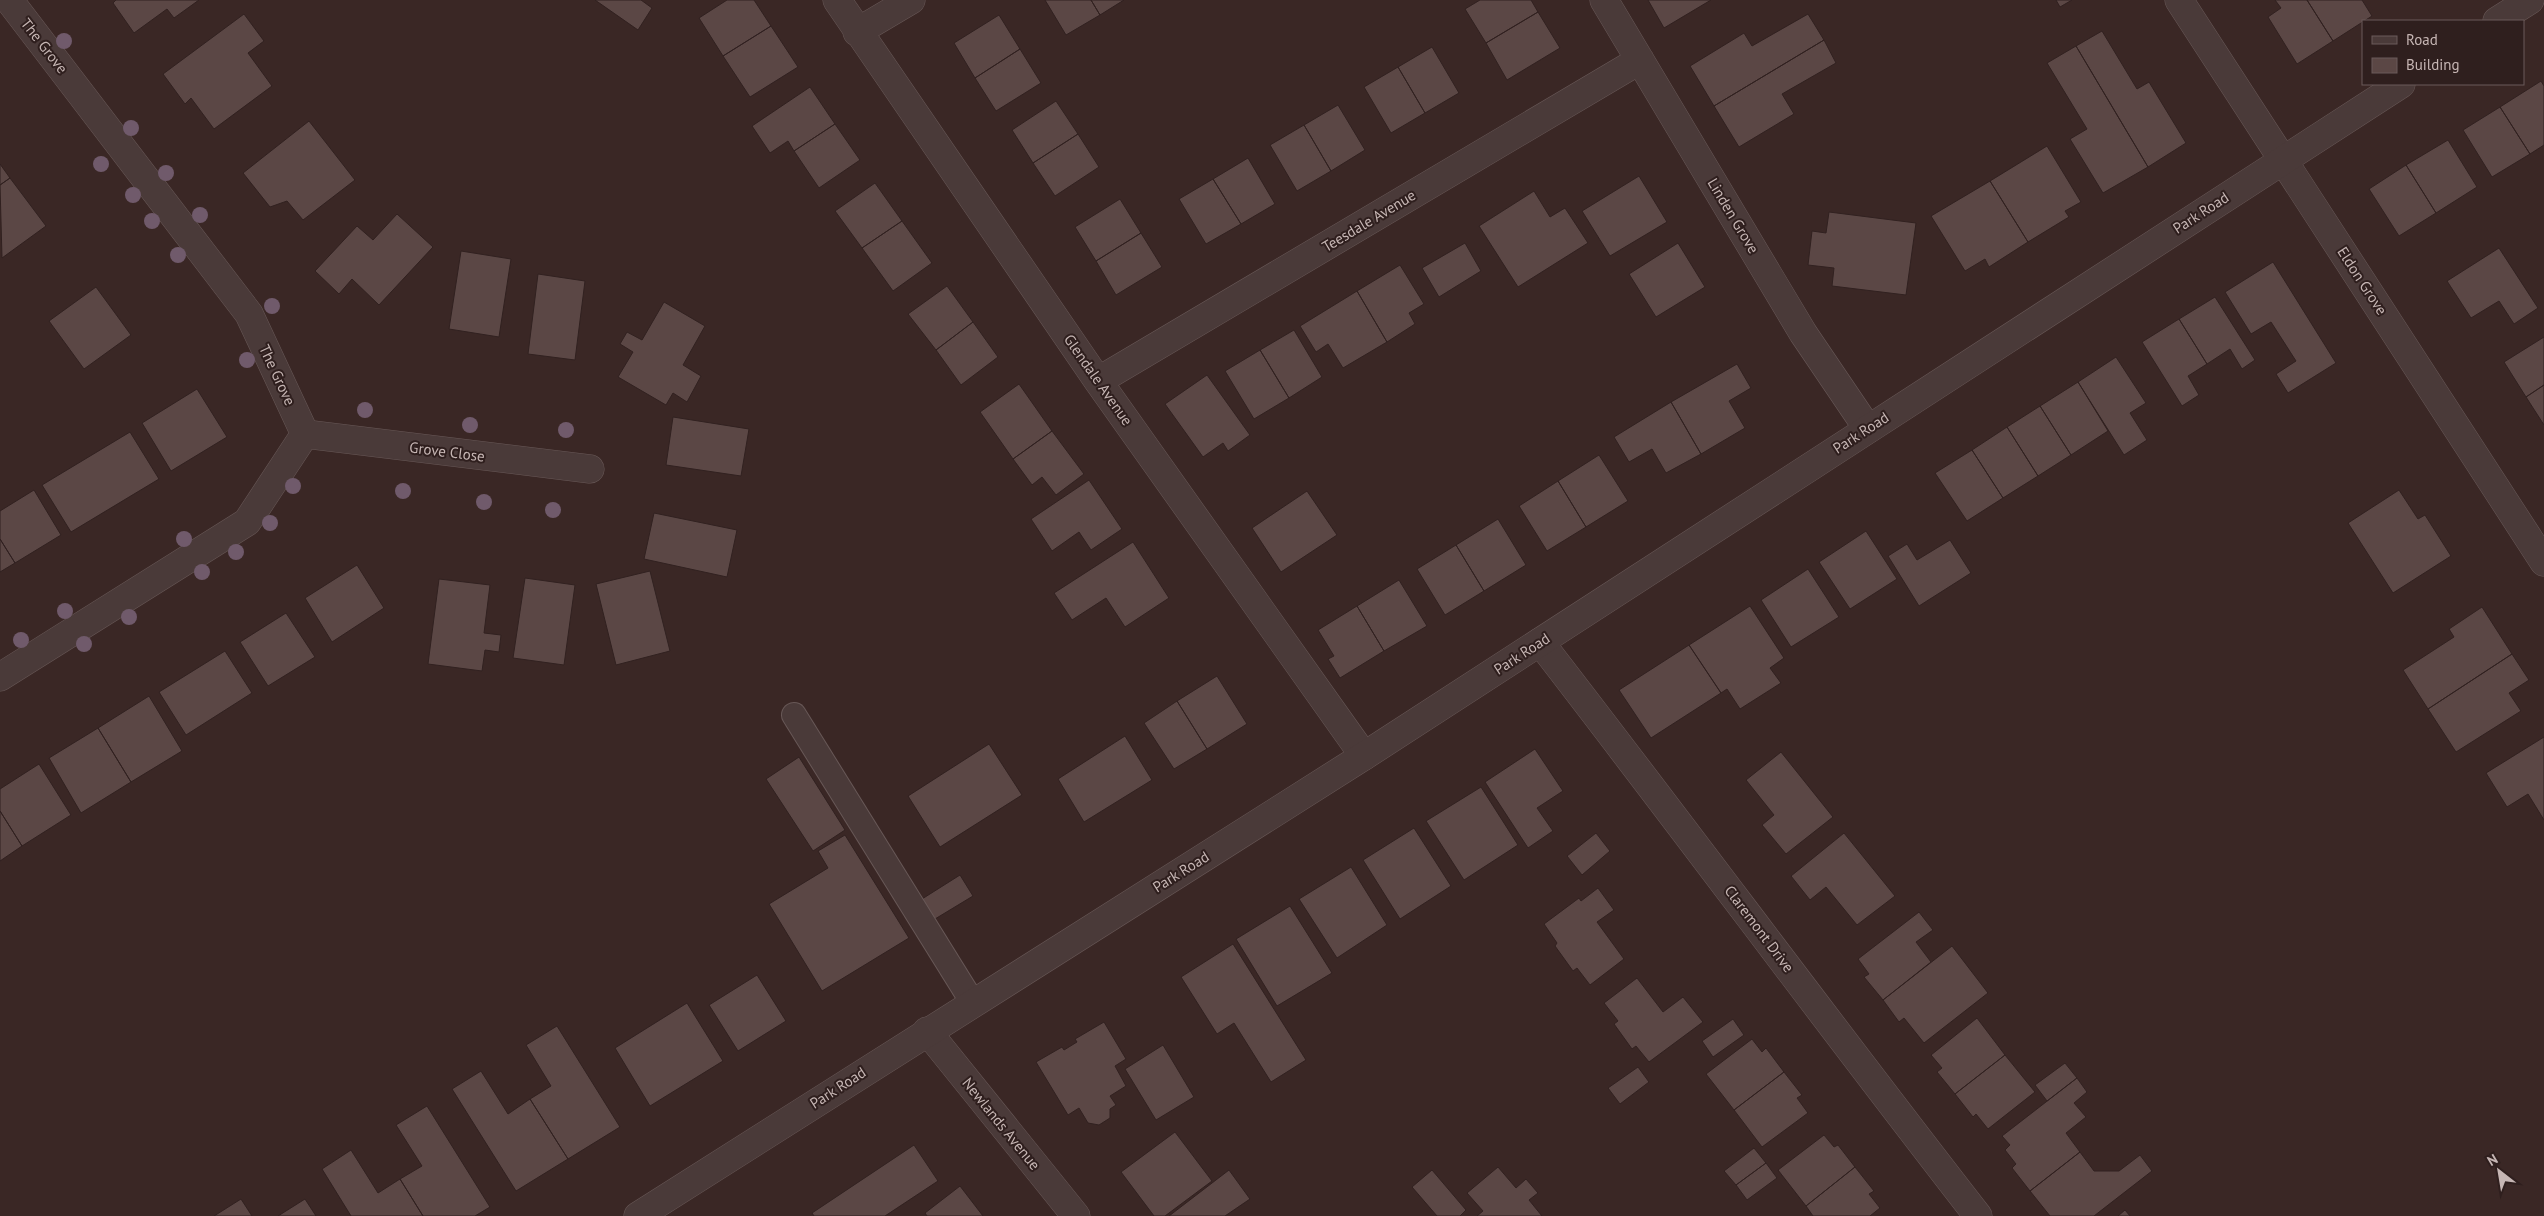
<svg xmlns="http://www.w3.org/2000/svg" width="2544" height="1216" viewBox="0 0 2544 1216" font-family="'PT Sans',sans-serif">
  <rect width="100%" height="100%" fill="#3a2725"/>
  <path fill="#5b4745" stroke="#312120" d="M116,0H199L174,18L167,9L134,33L113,3Z
    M595,0H641L652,8L638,30Z
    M727,0H754L771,26L723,56L699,18Z
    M1045,0H1091L1100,15L1066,35Z
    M1091,0H1124L1100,15Z
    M1480,0H1531L1538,12L1486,43L1465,9Z
    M1648,0H1711L1664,28Z
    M2056,0H2072L2060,7Z
    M2275,0H2307L2333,41L2297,64L2268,17L2281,8Z
    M2307,0H2362L2372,16L2333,41Z
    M1538,12L1560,48L1507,80L1486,43Z
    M244,14L264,41L248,53L272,86L214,129L191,98L185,104L163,74Z
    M1808,14L1824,40L1714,106L1690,66L1744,33L1752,46Z
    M999,15L1020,49L975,78L954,43Z
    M771,26L798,67L750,97L723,56Z
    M2102,31L2137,89L2149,82L2186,143L2148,167L2076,46Z
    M1824,40L1836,63L1782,94L1794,114L1739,147L1714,106Z
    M2076,46L2148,167L2103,193L2070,139L2087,129L2047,63Z
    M1432,47L1459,93L1425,113L1398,67Z
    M1020,49L1041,83L996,111L975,78Z
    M1398,67L1425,113L1391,133L1364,87Z
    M2541,81L2544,86V145L2530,154L2500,107Z
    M810,87L835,124L794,151L788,141L770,153L752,126Z
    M1056,101L1078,134L1033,163L1012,130Z
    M1338,105L1365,150L1331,171L1304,125Z
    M2500,107L2530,154L2492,177L2463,130Z
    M309,121L355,180L303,220L287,201L270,207L243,173Z
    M835,124L860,160L819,188L794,151Z
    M1304,125L1331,171L1297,191L1270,145Z
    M1078,134L1099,167L1055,196L1033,163Z
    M2448,140L2477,187L2436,213L2406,165Z
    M2047,146L2081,202L2065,211L2069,217L2028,242L1990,181Z
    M1248,158L1275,204L1241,224L1213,179Z
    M0,164L10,178L0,185Z
    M2406,165L2436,213L2399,236L2369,189Z
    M1639,176L1667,222L1610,256L1582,211Z
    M10,178L46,226L2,258L0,185Z
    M1213,179L1241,224L1206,244L1179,199Z
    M1990,181L2028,242L1989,267L1985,259L1965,271L1931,216Z
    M875,183L902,221L862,248L835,211Z
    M1534,191L1550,217L1565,208L1588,243L1518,287L1479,226Z
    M1120,199L1141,233L1096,261L1075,227Z
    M1829,212L1916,223L1906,295L1832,286L1834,268L1808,265L1812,231L1826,233Z
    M397,214L433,247L379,305L352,279L339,294L315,271L357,226L373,240Z
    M902,221L932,263L893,291L862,248Z
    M1141,233L1162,267L1116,295L1096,261Z
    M1465,243L1481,271L1439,297L1422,268Z
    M1678,243L1705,287L1656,317L1629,274Z
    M2499,248L2538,308L2514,324L2499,301L2471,318L2447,281Z
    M461,251L511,259L499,337L449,329Z
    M2273,262L2336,363L2288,393L2276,374L2296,361L2271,322L2251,334L2225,292Z
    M1400,265L1424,304L1409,313L1415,324L1387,342L1357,291Z
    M538,274L585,281L575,360L528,354Z
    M947,286L973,322L936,350L908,314Z
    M96,287L131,335L84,369L49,321Z
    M1357,291L1387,342L1343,368L1328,344L1316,352L1300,326Z
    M2215,297L2255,360L2242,369L2230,349L2207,364L2179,319Z
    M664,302L705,326L683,365L701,376L687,402L673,393L666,405L618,377L633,352L620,344L627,332L642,340Z
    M2179,319L2207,364L2188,376L2199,395L2182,406L2142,342Z
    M973,322L998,357L961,385L936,350Z
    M1294,330L1322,377L1289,398L1260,350Z
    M2544,337V385L2526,397L2504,362Z
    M1260,350L1289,398L1254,419L1225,371Z
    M2116,357L2146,403L2130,413L2147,440L2124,455L2078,382Z
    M1737,364L1751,388L1729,401L1745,428L1701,454L1671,402Z
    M1207,375L1250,435L1228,451L1223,443L1203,457L1165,404Z
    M2078,382L2108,431L2071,455L2040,406Z
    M1019,384L1052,431L1013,459L980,412Z
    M2544,385V425L2526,397Z
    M197,389L227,437L171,471L142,423Z
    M1671,402L1701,454L1666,473L1652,449L1629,462L1614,437Z
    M2040,406L2071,455L2038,476L2007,427Z
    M673,417L749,429L741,476L666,465Z
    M2007,427L2038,476L2003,498L1972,450Z
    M1052,431L1084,474L1056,495L1042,477L1032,485L1013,459Z
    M130,432L159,479L71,532L42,485Z
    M1972,450L2003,498L1967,521L1935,473Z
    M1599,455L1628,501L1586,527L1558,481Z
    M1089,480L1122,529L1091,550L1079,532L1052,551L1031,519Z
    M1558,481L1586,527L1547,551L1519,506Z
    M34,490L61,535L15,563L0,539V511Z
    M2399,490L2418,519L2425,515L2451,556L2393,593L2348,523Z
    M1307,491L1337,535L1281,572L1252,528Z
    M654,513L737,530L727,577L644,559Z
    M1498,519L1526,565L1484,591L1456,545Z
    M1866,531L1897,579L1850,609L1819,562Z
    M0,539L15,563L0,572Z
    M1950,540L1971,573L1919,606L1888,556L1907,544L1917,560Z
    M1133,542L1169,598L1125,627L1106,598L1072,620L1054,593Z
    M1456,545L1484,591L1445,615L1417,569Z
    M357,565L384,608L332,642L305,598Z
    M1808,569L1839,617L1791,647L1761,600Z
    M650,571L670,651L616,665L596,584Z
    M525,578L575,585L564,665L513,658Z
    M439,579L490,585L484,633L501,635L499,652L485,650L482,671L428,664Z
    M1399,580L1427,626L1384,651L1357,606Z
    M1357,606L1384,651L1340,678L1328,659L1334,656L1318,630Z
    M1750,606L1784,658L1770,668L1781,683L1740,709L1727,689L1721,693L1689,645Z
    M2482,607L2512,654L2428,709L2403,670L2454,637L2449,629Z
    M286,613L315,657L268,686L240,642Z
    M1689,645L1721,693L1651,738L1619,690Z
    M225,651L252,693L186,735L159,692Z
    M2512,654L2529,680L2509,693L2521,711L2456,752L2428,709Z
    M1217,676L1247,724L1207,749L1177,701Z
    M149,696L182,751L131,782L98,728Z
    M1177,701L1207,749L1174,769L1144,723Z
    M98,728L131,782L81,813L49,758Z
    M1125,736L1152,780L1084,822L1058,779Z
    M2544,737V820L2528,794L2507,807L2486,773Z
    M989,744L1022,795L940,847L908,796Z
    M1535,749L1563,791L1537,808L1553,831L1528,848L1485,782Z
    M1781,752L1833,817L1786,854L1762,825L1774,815L1746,780Z
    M799,757L845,830L813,851L766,779Z
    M39,764L71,815L22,846L0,811V789Z
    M1481,787L1518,845L1464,880L1426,821Z
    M0,811L22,846L0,861Z
    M1414,828L1451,886L1400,919L1363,860Z
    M1596,833L1610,851L1582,875L1567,856Z
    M1844,833L1895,896L1857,925L1826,887L1810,900L1791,876Z
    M845,835L909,938L822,991L769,904L828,868L818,851Z
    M1351,867L1387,925L1337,958L1299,899Z
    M960,875L973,896L935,919L922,899Z
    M1598,888L1614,910L1597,922L1624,959L1590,985L1577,968L1573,971L1555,946L1557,943L1544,924L1579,898L1581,901Z
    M1290,906L1332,973L1277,1006L1236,939Z
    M1919,912L1933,930L1916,942L1931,962L1883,1000L1864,977L1869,974L1858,959Z
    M1233,944L1306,1060L1271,1082L1234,1023L1217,1034L1181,977Z
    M1952,946L1988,993L1924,1043L1904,1018L1899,1022L1883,1000Z
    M757,975L786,1021L738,1051L709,1005Z
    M1637,978L1663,1012L1683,997L1703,1022L1649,1062L1636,1046L1632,1049L1614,1024L1618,1021L1604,1003Z
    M687,1003L723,1061L650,1106L615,1048Z
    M1977,1018L2005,1055L1955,1094L1937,1072L1942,1068L1931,1055Z
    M1733,1019L1744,1035L1713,1057L1702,1041Z
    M1104,1022L1126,1059L1115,1066L1126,1086L1110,1096L1116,1105L1110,1109V1118L1099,1125L1088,1123L1079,1108L1068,1115L1036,1062L1062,1047L1064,1050L1077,1042L1075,1039Z
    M557,1026L620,1127L568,1159L530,1099L551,1086L526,1045Z
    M1752,1039L1762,1052L1766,1048L1784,1072L1734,1110L1706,1074Z
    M1163,1045L1194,1097L1156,1120L1125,1069Z
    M2005,1055L2035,1092L1988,1129L1976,1114L1973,1117L1955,1094Z
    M2065,1063L2077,1078L2047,1101L2035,1085Z
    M1638,1067L1649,1082L1620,1104L1608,1088Z
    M481,1071L508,1114L530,1099L568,1159L516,1191L452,1089Z
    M1784,1072L1802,1095L1797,1098L1808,1113L1762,1147L1734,1110Z
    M2077,1078L2087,1092L2074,1103L2086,1117L2066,1133L2080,1152L2030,1191L2012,1168L2016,1164L2005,1150L2010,1145L2002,1136Z
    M427,1106L490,1207L475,1216H423L400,1179L422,1166L396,1125Z
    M1175,1132L1212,1181L1165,1216H1154L1121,1172Z
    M1824,1135L1834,1147L1838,1145L1855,1167L1806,1206L1778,1170Z
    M914,1145L938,1181L885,1216H814L812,1213Z
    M1754,1148L1766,1163L1736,1185L1724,1171Z
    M351,1150L378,1193L400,1179L423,1216H351L322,1169Z
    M2080,1152L2094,1171H2119L2140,1155L2152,1171L2094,1216H2050L2030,1191Z
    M1766,1163L1777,1178L1747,1200L1736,1185Z
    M1498,1167L1516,1188L1526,1179L1538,1193L1529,1200L1542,1216H1477L1483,1211L1467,1193Z
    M1855,1167L1874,1191L1869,1194L1880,1208L1870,1216H1813L1806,1206Z
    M1229,1170L1250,1199L1225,1216H1169Z
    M1432,1170L1466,1210L1460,1216H1437L1412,1187Z
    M960,1186L983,1216H927L925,1213Z
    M241,1199L252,1216H214Z
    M305,1199L316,1216H278Z
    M2125,1210L2130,1216H2118Z"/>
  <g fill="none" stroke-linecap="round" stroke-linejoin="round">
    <g stroke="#685857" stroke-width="26">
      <path id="service" d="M794,715L973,1003"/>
    </g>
    <g stroke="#685857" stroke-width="29">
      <path id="minor" d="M837,0L1098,381L1364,756
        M1604,0L1803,333L1868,429
        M2179,0L2544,562
        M857,32L911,0
        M1098,381L1640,60
        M305,434L590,469
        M1540,642C1687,832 1830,1026 1978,1216
        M0,677L247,522L305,434L249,314L9,0
        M927,1031L1076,1216"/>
    </g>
    <g stroke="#685857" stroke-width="29">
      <path id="tertiary" d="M2497,21L2530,0
        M638,1216L1364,756L2401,84"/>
    </g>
    <use href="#service" stroke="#4a3a39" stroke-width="24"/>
    <use href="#minor" stroke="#4a3a39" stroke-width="28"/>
    <use href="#tertiary" stroke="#4a3a39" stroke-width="28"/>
  </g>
  <g fill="#705a6b">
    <circle cx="64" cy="41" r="8"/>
    <circle cx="131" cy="128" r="8"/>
    <circle cx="101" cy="164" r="8"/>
    <circle cx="166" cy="173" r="8"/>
    <circle cx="133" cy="195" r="8"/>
    <circle cx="200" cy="215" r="8"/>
    <circle cx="152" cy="221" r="8"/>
    <circle cx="178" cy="255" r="8"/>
    <circle cx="272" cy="306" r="8"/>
    <circle cx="247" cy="360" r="8"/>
    <circle cx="365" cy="410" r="8"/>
    <circle cx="470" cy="425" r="8"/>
    <circle cx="566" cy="430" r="8"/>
    <circle cx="293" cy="486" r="8"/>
    <circle cx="403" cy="491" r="8"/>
    <circle cx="484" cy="502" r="8"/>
    <circle cx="553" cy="510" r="8"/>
    <circle cx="270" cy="523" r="8"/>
    <circle cx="184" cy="539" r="8"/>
    <circle cx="236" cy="552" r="8"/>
    <circle cx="202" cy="572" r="8"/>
    <circle cx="65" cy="611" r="8"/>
    <circle cx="129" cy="617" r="8"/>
    <circle cx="21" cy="640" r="8"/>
    <circle cx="84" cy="644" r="8"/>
  </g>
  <g text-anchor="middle" stroke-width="4" stroke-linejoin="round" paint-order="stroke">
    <g font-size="15" fill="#c6b6b4" stroke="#2f1f1e">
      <text transform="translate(44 46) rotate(52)" y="5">The Grove</text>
      <text transform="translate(2201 213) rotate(-33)" y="5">Park Road</text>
      <text transform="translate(1733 216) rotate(59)" y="5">Linden Grove</text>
      <text transform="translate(1369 221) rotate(-31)" y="5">Teesdale Avenue</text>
      <text transform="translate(2362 281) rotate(57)" y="5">Eldon Grove</text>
      <text transform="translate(277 375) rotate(65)" y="5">The Grove</text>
      <text transform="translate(1098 380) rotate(55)" y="5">Glendale Avenue</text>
      <text transform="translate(1861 433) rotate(-33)" y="5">Park Road</text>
      <text transform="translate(447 452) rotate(7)" y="5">Grove Close</text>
      <text transform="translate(1522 654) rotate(-33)" y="5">Park Road</text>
      <text transform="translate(1181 872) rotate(-32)" y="5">Park Road</text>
      <text transform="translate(1759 929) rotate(53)" y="5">Claremont Drive</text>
      <text transform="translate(838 1088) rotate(-33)" y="5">Park Road</text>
      <text transform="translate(1001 1124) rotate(51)" y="5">Newlands Avenue</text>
    </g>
  </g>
  <rect x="2362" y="20" width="162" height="65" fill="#2f1f1e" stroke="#6b5b5a"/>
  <rect x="2372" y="36" width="25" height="8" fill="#4a3a39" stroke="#6b5b5a"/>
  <text x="2406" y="45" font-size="15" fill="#c6b6b4">Road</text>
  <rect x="2372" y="58" width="25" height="15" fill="#5b4745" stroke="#6b5b5a"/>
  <text x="2406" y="70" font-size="15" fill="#c6b6b4">Building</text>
  <g transform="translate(2499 1171) rotate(329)" stroke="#2f1f1e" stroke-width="4" paint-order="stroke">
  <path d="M0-4L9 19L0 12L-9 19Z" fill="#c6b6b4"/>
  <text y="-8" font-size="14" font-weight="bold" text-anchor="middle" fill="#c6b6b4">N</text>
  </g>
</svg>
